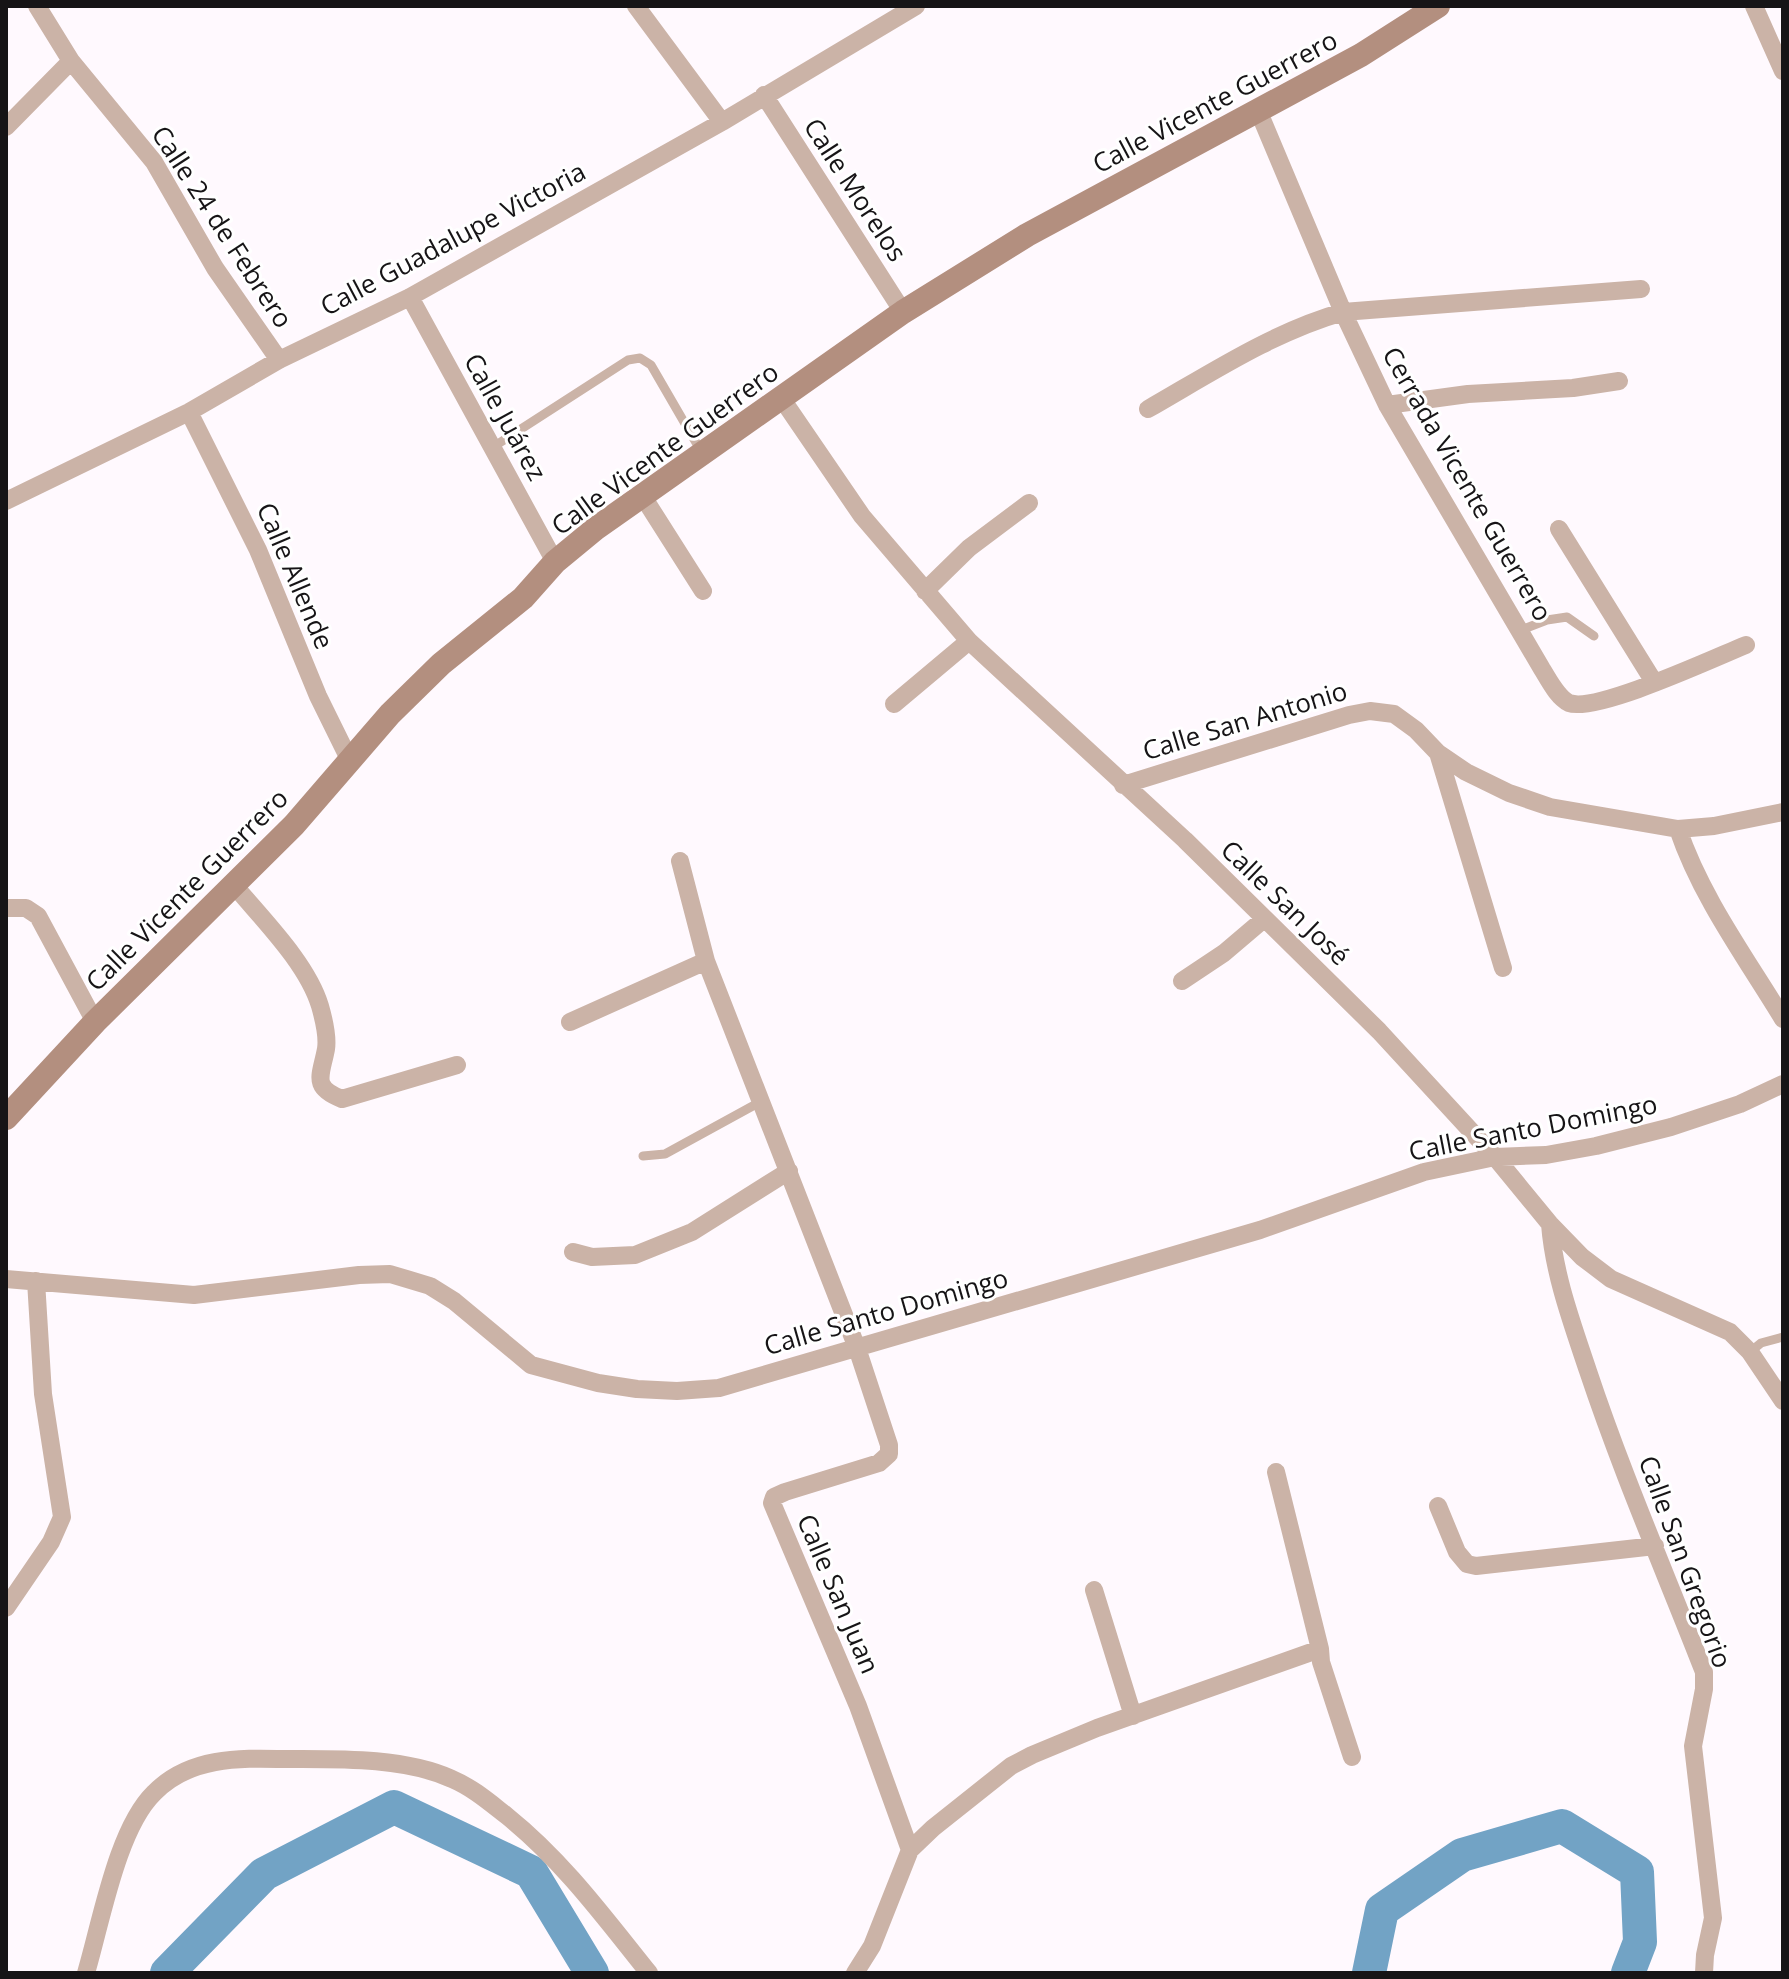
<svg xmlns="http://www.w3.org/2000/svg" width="1789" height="1979" viewBox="0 0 1789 1979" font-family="'Open Sans',sans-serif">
  <rect width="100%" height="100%" fill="#fff9fe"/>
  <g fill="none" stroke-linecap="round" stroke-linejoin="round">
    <path stroke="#72a3c5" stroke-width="34" d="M167,1973L264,1874L394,1807L531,1872L592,1973
      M1369,1973L1382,1910L1462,1855L1562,1826L1637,1872L1640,1942L1628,1973"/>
    <path stroke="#cbb3a7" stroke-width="9" d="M493,447L628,360L640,358L651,365L702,453
      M1521,630L1547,620L1567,617L1594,636
      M643,1156L665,1154L760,1102
      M1750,1352L1761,1343L1783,1337"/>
    <path stroke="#cbb3a7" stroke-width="18" d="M37,6L71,61L154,162L215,268L279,360
      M636,6L722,122
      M1754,6L1783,71
      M764,95L903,312
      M1258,110L1343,312L1387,405L1542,669C1549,680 1557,697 1569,703C1596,713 1714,658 1746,645
      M6,127L71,61
      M410,297L555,562
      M782,399L862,516L969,641L1185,840L1379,1031L1495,1157L1550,1224L1582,1257L1611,1279L1730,1332L1750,1352L1783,1401
      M1387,405L1468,394L1573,388L1619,381
      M1148,409C1211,373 1273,332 1343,312L1641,289
      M189,412L258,550L318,696L350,761
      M642,495L703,591
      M6,501L189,412L279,360L410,297L722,122L916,6
      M1559,529L1654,682
      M925,591L969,548L1029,503
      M894,704L969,641
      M1438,753L1503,968
      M1123,785L1349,715L1370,711L1394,714L1416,730L1438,753L1466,772L1509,793L1550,807L1678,829L1714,826L1783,812
      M1678,829C1701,897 1746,958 1783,1019
      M680,861L706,961L857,1348L889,1445V1454L879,1463L785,1492L774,1497L772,1503L858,1706L910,1850
      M234,885C263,920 307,963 320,1006C324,1020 328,1036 326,1049C321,1076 311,1087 342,1099L457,1065
      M6,908H26L38,916L95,1022
      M1182,981L1224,953L1264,919
      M570,1022L706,961
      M1550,1224C1554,1275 1572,1323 1588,1371C1622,1473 1665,1572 1704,1672V1689L1693,1746L1713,1918L1705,1955L1704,1973
      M573,1252L592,1257L635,1255L692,1232L789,1171
      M6,1279L194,1295L359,1275L390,1274L430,1286L454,1301L531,1365L598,1383L637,1389L677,1391L719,1388L1260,1230L1424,1172L1495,1157L1546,1155L1596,1146L1671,1127L1740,1104L1783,1084
      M1276,1472L1320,1649L1321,1662L1352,1757
      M1438,1506L1457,1552L1467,1564L1476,1566L1655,1546
      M1094,1590L1133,1716
      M6,1608L51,1542L62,1517L43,1394L36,1281
      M86,1973C101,1923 117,1829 154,1793C189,1757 238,1758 284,1759C336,1759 404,1757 452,1779C473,1788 489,1802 507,1816C563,1861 604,1917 649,1973
      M855,1973L872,1946L910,1850L933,1828L1011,1766L1032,1755L1097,1728L1320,1649"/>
    <path stroke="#b38f7f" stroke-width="24" d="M6,1118L95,1022L294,825L390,714L441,664L523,598L555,562L595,529L903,312L1027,235L1361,55L1438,6"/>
  </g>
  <g text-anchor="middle" stroke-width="6" stroke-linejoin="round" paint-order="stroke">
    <g font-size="26" fill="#161416" stroke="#fff">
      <text transform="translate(1215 102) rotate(-28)" y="9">Calle Vicente Guerrero</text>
      <text transform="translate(855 190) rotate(57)" y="9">Calle Morelos</text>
      <text transform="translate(222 227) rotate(57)" y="9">Calle 24 de Febrero</text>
      <text transform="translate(453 239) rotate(-28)" y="9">Calle Guadalupe Victoria</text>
      <text transform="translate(505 417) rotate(61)" y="9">Calle Juárez</text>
      <text transform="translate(665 449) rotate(-36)" y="9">Calle Vicente Guerrero</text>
      <text transform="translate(1467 484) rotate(60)" y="9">Cerrada Vicente Guerrero</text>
      <text transform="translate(295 576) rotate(67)" y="9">Calle Allende</text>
      <text transform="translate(1245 721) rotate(-17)" y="9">Calle San Antonio</text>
      <text transform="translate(187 890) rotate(-45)" y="9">Calle Vicente Guerrero</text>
      <text transform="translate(1285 903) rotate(44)" y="9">Calle San José</text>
      <text transform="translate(1533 1128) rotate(-11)" y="9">Calle Santo Domingo</text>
      <text transform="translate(886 1312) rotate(-16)" y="9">Calle Santo Domingo</text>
      <text transform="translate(1685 1562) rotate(70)" y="9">Calle San Gregorio</text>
      <text transform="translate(838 1594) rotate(67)" y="9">Calle San Juan</text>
    </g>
  </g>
  <rect width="1789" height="1979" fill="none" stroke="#161416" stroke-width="16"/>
</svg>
